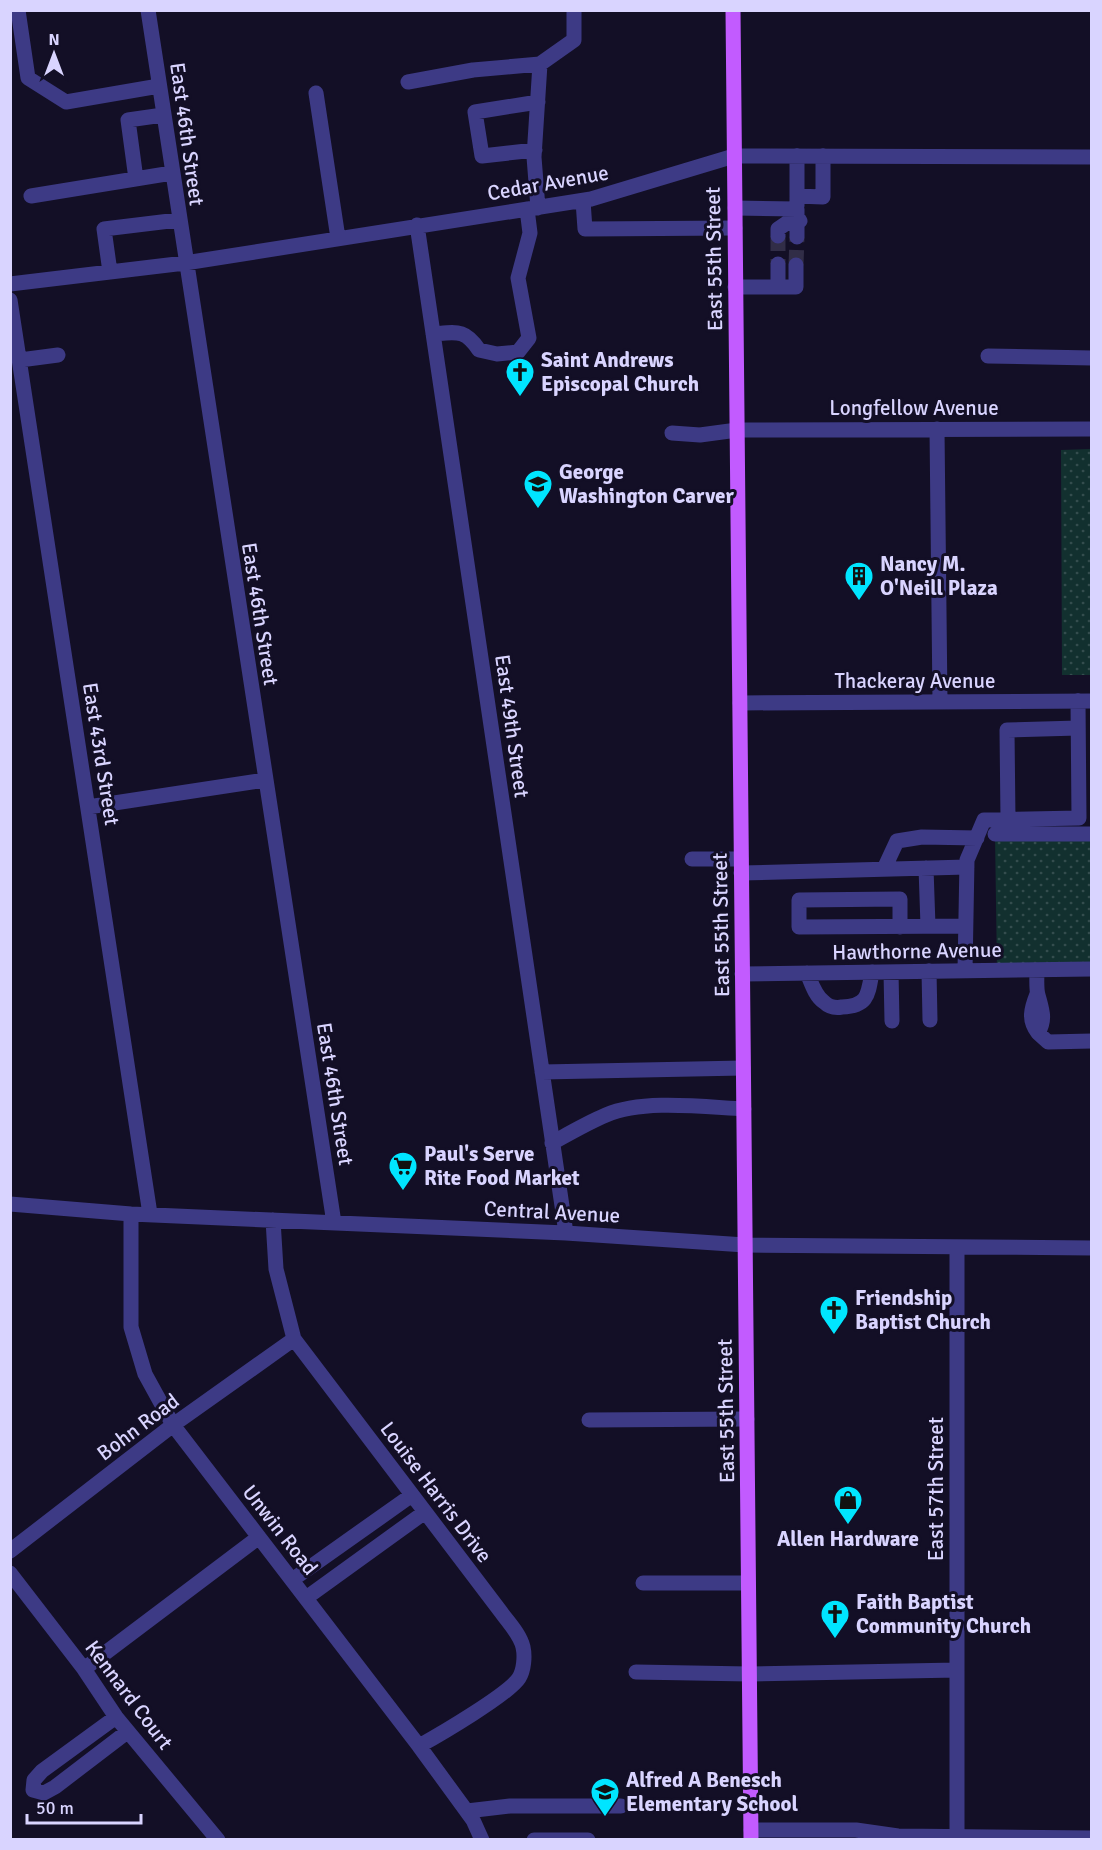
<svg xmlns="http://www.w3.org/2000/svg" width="1102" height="1850" viewBox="0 0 1102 1850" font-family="Signika,sans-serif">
  <defs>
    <pattern id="grass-dots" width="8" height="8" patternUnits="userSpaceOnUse" patternTransform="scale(1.5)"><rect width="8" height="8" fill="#12302f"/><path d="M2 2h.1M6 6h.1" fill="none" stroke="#344d4e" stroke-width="1.8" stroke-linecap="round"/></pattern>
  </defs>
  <rect width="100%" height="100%" fill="#130f26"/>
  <path fill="url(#grass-dots)" d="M1091,449V675H1062L1061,450Z
    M995,834H1091V969L997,970Z"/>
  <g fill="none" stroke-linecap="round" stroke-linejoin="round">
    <path stroke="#312d47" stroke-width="15" stroke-dasharray="15 8" stroke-linecap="butt" d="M778,236V264
      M796,265L797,237"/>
    <path stroke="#3d3a85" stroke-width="15" d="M18,10L28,78L66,102L159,86
      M148,10L334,1223
      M408,82L473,70L540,64L574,40V10
      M316,93L338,238
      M535,150L482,156L475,112L538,102
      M136,179L128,120L163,115
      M31,196L172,173
      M797,196L823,197V156
      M583,201L585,229L735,228
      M797,206V156
      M538,208L534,157L540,64
      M735,208L797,209V237
      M417,225L566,1233
      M778,236V229L797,216L800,221
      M778,264V287
      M110,272L104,229L178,220
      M10,284L185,263L591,199L734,156L1092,157
      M735,287H796V265
      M10,300L150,1214
      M433,334C457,332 465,329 479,350L497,354L518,352L529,338L518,278L530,233L527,209
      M988,356L1092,358
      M20,360L58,355
      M937,429L940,702
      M672,433L700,435L737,430L1092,429
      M740,703L1092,701
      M88,807L265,780
      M1008,819L1007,730L1078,728
      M995,834H1092
      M692,859H741
      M926,868L928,926
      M884,869L897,841L922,837L977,838
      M741,873L967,867
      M900,927V899L799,900V927C854,927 909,926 964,926
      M1037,970C1037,978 1036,988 1038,995C1042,1010 1046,1019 1038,1033C1028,1020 1031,1009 1037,994
      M929,971L930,1020
      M965,971L967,860L984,820L1079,818L1078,701
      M891,972L892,1021
      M807,973C811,982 815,996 824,1002C829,1007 836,1008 842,1007C868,1006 868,995 872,972
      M742,974L1092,969
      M1038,1033L1048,1042L1092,1041
      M542,1072L743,1068
      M552,1143C570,1133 587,1123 606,1115C643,1099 704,1107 744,1109
      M10,1204L131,1214L566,1233L745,1245L1092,1248
      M131,1214V1327L145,1374L173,1425L419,1746L473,1820L482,1840
      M273,1220L276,1269L294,1339L501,1612C508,1622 520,1634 523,1647C525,1656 524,1670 519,1678C509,1694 439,1735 419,1746
      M589,1420L747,1419
      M10,1551L173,1425L294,1339
      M10,1573L84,1669L116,1717L218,1840
      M292,1580L412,1495
      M643,1583H748
      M306,1598L425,1512
      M84,1669L259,1537
      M636,1672L749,1674L957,1670
      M116,1717L42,1771L34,1780L33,1790L44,1793L55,1787L127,1732
      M467,1811L510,1806H621
      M751,1830H856L898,1836L1092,1838
      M534,1840H588
      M957,1840V1247"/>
    <path stroke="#c25bff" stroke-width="15" d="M733,10L751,1840"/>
  </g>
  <defs>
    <g id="church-pin" transform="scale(1.5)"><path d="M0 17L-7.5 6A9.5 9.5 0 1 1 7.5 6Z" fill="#00e5ff" stroke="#130f26"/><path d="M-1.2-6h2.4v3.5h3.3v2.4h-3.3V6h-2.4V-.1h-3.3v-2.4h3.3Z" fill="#111"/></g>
    <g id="school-pin" transform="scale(1.5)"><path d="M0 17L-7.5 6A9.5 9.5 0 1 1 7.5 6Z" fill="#00e5ff" stroke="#130f26"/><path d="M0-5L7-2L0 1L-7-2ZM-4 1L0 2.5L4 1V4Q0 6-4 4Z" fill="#111"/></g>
    <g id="building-pin" transform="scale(1.5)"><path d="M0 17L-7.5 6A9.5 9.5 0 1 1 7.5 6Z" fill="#00e5ff" stroke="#130f26"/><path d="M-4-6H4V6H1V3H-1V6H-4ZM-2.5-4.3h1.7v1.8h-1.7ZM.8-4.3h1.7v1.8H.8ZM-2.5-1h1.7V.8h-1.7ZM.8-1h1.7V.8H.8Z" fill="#111"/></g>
    <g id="supermarket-pin" transform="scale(1.5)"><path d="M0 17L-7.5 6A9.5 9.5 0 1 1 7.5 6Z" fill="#00e5ff" stroke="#130f26"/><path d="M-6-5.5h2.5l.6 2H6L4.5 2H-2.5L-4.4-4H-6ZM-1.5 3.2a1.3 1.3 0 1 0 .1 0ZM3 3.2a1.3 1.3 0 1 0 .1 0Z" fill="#111"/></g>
    <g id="shop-pin" transform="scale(1.5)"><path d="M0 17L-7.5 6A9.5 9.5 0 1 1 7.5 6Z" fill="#00e5ff" stroke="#130f26"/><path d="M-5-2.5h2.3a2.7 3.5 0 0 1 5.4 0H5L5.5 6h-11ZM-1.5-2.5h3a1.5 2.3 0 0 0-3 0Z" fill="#111"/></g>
  </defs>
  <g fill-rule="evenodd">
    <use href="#church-pin" x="520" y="372"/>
    <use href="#school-pin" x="538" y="484"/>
    <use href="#building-pin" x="859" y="576"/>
    <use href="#supermarket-pin" x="403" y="1166"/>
    <use href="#church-pin" x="834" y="1310"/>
    <use href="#shop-pin" x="848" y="1500"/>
    <use href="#church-pin" x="835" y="1614"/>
    <use href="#school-pin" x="605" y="1792"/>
  </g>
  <g text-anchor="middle" stroke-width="6" stroke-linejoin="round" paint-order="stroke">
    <g font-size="21" fill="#d9d4ff" stroke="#130f26">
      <text transform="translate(187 134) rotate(82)" y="7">East 46th Street</text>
      <text transform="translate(548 183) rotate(-10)" y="7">Cedar Avenue</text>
      <text transform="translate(714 259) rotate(-91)" y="7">East 55th Street</text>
      <text x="914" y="415">Longfellow Avenue</text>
      <text transform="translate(260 614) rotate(81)" y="7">East 46th Street</text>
      <text x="915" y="688">Thackeray Avenue</text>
      <text transform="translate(512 726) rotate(82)" y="7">East 49th Street</text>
      <text transform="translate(101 754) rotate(81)" y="7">East 43rd Street</text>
      <text transform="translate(721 925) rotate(-91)" y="7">East 55th Street</text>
      <text transform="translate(917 951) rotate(-1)" y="7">Hawthorne Avenue</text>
      <text transform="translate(335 1094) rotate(81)" y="7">East 46th Street</text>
      <text transform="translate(552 1212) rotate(3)" y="7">Central Avenue</text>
      <text transform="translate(726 1411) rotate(-91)" y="7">East 55th Street</text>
      <text transform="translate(138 1427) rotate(-37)" y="7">Bohn Road</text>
      <text transform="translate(936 1489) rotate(-90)" y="7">East 57th Street</text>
      <text transform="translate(436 1492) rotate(53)" y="7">Louise Harris Drive</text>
      <text transform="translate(280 1530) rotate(52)" y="7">Unwin Road</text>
      <text transform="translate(129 1695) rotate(53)" y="7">Kennard Court</text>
    </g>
    <g font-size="21" font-weight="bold" fill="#d9d4ff" stroke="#130f26" text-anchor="start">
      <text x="541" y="367">Saint Andrews<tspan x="541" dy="24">Episcopal Church</tspan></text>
      <text x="559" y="479">George<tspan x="559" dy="24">Washington Carver</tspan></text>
      <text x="880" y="571">Nancy M.<tspan x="880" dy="24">O'Neill Plaza</tspan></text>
      <text x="424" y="1161">Paul's Serve<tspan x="424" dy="24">Rite Food Market</tspan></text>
      <text x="855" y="1305">Friendship<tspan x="855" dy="24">Baptist Church</tspan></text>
      <text x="848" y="1546" text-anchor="middle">Allen Hardware</text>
      <text x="856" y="1609">Faith Baptist<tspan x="856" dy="24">Community Church</tspan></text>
      <text x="626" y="1787">Alfred A Benesch<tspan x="626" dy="24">Elementary School</tspan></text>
    </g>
  </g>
  <rect width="1102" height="1850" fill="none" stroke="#d9d4ff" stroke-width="24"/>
  <g transform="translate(54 54)" stroke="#130f26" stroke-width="4.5" paint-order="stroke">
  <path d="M0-4.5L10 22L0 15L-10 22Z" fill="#d9d4ff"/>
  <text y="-9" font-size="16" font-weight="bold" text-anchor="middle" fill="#d9d4ff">N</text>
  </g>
  <path d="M27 1814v9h114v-9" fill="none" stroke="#d9d4ff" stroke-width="3"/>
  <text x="36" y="1814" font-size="18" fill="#d9d4ff" stroke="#130f26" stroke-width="4.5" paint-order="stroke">50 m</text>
</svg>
